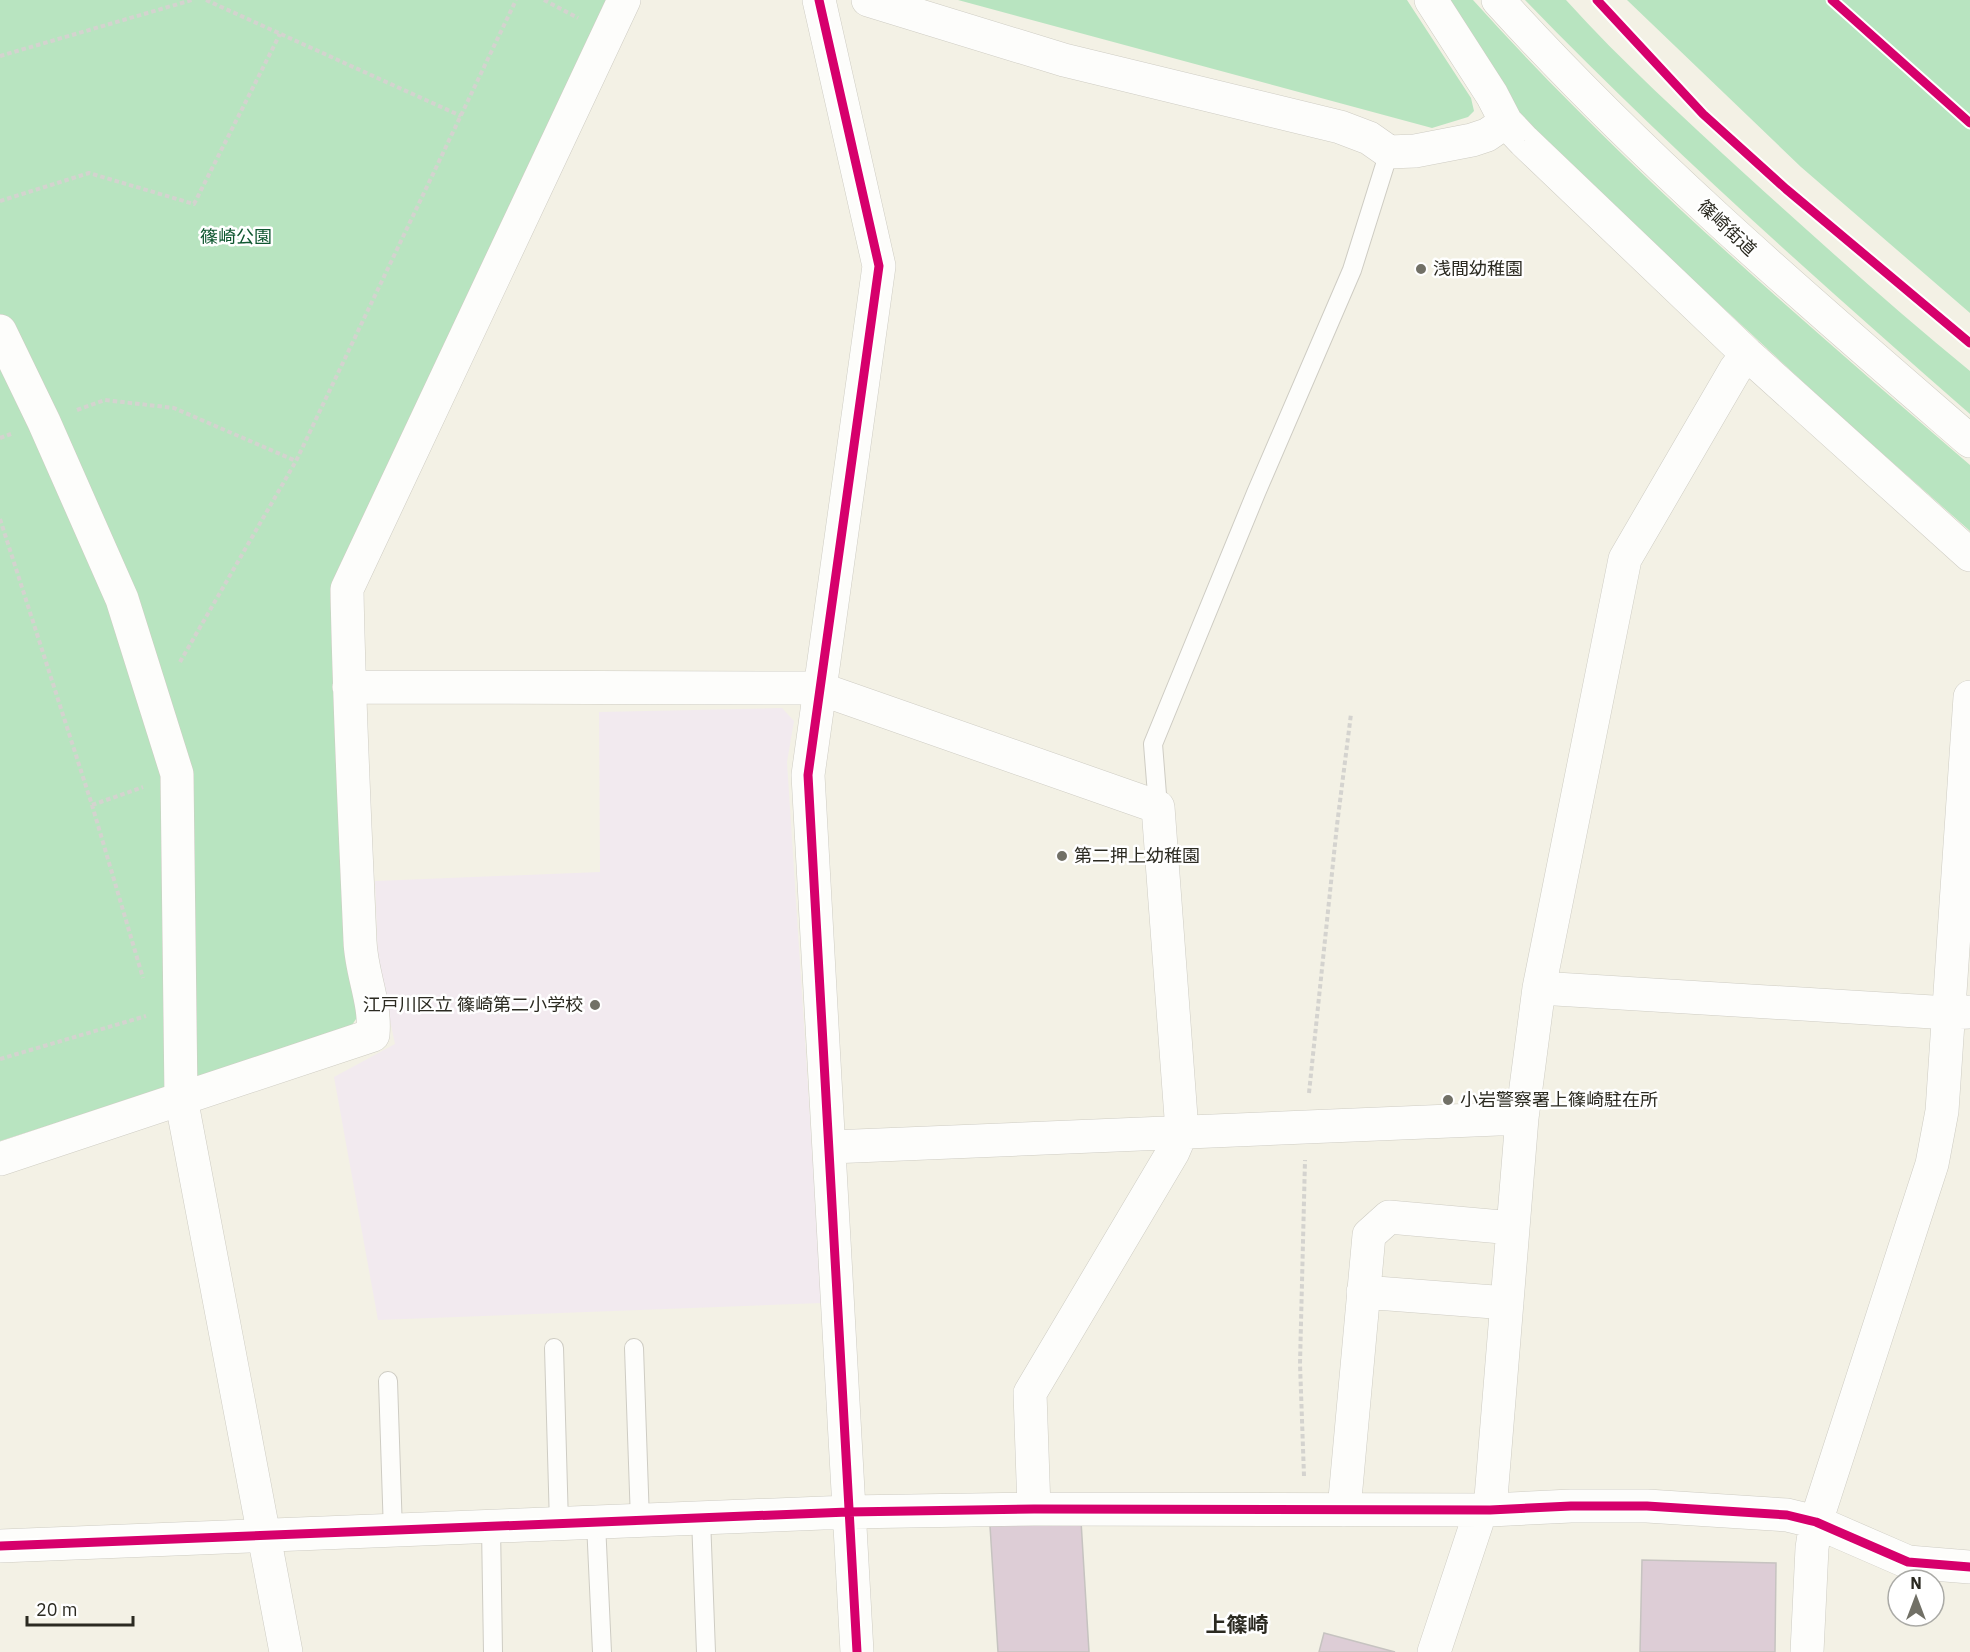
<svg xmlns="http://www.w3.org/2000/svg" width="1970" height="1652" viewBox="0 0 1970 1652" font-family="'IBM Plex Sans','Noto Sans JP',sans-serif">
  <rect width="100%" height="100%" fill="#f3f1e5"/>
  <path fill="#f2eaef" d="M782,708L794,721L787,762L822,1303L378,1320L334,1077L395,1044L378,965L375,881L600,872L599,712Z"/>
  <path fill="#b8e4c0" d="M0,0H612L330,589L346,964L360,1013L350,1028L0,1141Z
    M958,0H1407L1471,98L1474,111L1468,117L1432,128Z
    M1448,0H1473C1624,168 1798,317 1970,465V531L1841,417L1529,128Z
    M1525,0H1566C1622,62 1685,119 1746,175C1820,242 1893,308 1970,371V414C1817,280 1666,146 1525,0Z
    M1627,0H1970V313L1801,167Z"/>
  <path fill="#ddcdd6" stroke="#c6c3c0" stroke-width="1.5" d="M1081,1521L1089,1652H998L990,1526Z
    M1642,1560L1776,1563L1775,1652H1640Z
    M1324,1633L1395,1652H1319Z"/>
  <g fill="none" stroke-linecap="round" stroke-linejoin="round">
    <g stroke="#ceccc3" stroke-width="20">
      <path id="service" d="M1158,807L1153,744L1256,493L1352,270L1389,152
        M554,1348L559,1524
        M634,1348L640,1521
        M388,1381L393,1532
        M701,1518L706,1652
        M596,1523L602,1652
        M491,1527L493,1652"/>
    </g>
    <g stroke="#ceccc3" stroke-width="34">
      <path id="minor" d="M819,0L879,266L808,775L857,1652
        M868,0L1064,60L1340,127L1369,138L1389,152L1415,151L1472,140L1487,135L1506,122
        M1431,0L1492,95L1506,122L1524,141L1747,354L1970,555
        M0,331L44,422L122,599L177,774L181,1098
        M349,687L818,688L1158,807L1182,1131L1173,1152L1030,1393L1034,1509
        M1539,988L1949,1013L1970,1012
        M831,1147L1522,1118
        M0,1159L373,1035C376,1002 361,973 360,941C355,824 349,707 347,589L624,0
        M1363,1292L1507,1303
        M1344,1510L1369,1235L1389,1217L1513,1228
        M1490,1510L1522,1118L1539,988L1625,559L1735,370L1747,354
        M0,1546L848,1512L1034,1509L1490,1510L1571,1506H1647L1787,1515L1816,1522L1908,1562L1970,1567
        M1434,1652L1481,1510
        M1807,1652L1812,1548L1816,1522L1932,1164L1942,1111L1970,697"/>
    </g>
    <g stroke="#ceccc3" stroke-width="34">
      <path id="tertiary" d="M181,1098L286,1652"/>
    </g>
    <g stroke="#ceccc3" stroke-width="34">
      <path id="secondary" d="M1498,0C1643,160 1807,300 1970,441"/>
    </g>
    <path stroke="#d4d3cf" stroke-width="4" stroke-dasharray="4.5 3" stroke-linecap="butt" d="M206,0L461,116
      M544,0L578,18
      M1597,0L1703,114L1786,189L1970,343
      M0,56L192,0
      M0,201L89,173L194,204L280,34
      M77,410L105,400L174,408L296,461
      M0,438L11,434
      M0,519L92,805L143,978
      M180,662L296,461L516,0
      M92,805L143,787
      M0,1059L146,1016
      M1309,1093L1337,825L1351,714
      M1304,1476L1300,1364L1305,1160"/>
    <use href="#service" stroke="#fdfdfb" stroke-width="18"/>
    <use href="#minor" stroke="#fdfdfb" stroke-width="33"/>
    <use href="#tertiary" stroke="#fdfdfb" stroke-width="33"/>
    <use href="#secondary" stroke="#fdfdfb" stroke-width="33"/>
    <g stroke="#fff" stroke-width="13">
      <path id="cycleway" d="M819,0L879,266L808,775L857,1652
        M1597,0L1703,114L1786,189L1970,343
        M1832,0L1970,123
        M0,1546L848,1512L1034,1509L1490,1510L1571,1506H1647L1787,1515L1816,1522L1908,1562L1970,1567"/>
    </g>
    <use href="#cycleway" stroke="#d6006c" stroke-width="9"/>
  </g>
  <g fill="#717066" stroke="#fff" stroke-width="2">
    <circle cx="1421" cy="269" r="6"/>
    <circle cx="1062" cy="856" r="6"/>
    <circle cx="595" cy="1005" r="6"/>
    <circle cx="1448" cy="1100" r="6"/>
  </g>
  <g text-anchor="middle" stroke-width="5" stroke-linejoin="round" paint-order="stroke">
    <g font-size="18" fill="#2b2a21" stroke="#fff">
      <text transform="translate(1727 228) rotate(43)" y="6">篠崎街道</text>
    </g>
    <g font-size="18" fill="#0f5730" stroke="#fff">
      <text x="236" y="243">篠崎公園</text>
    </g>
    <g font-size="18" fill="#2b2a21" stroke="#fff" text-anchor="start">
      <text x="1433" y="275">浅間幼稚園</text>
      <text x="1074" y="862">第二押上幼稚園</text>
      <text x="583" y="1011" text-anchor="end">江戸川区立 篠崎第二小学校</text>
      <text x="1460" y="1106">小岩警察署上篠崎駐在所</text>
    </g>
    <g font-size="21" font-weight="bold" fill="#2b2a21" stroke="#fff">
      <text x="1237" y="1632">上篠崎</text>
    </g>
  </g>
  <g transform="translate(1916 1598)"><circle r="28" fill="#ffffff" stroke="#aaaaa6" stroke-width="1.5"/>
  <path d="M0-4.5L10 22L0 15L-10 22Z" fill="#717066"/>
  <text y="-9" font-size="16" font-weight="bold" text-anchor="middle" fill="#2b2a21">N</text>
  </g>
  <path d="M27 1616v9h106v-9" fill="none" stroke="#2b2a21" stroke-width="3"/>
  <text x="36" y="1616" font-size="18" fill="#2b2a21" stroke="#ffffff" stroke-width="4.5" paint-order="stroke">20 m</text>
</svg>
